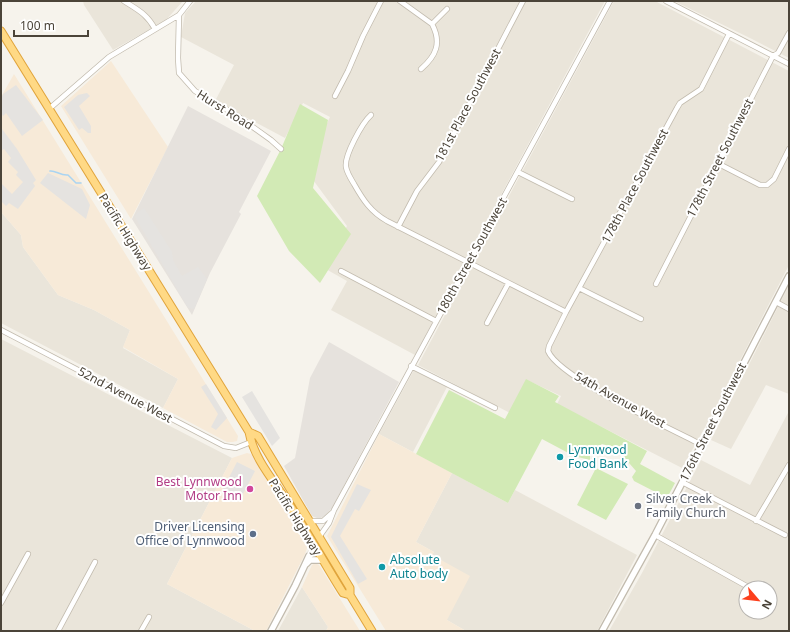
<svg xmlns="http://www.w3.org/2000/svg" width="790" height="632" viewBox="0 0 790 632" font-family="'Noto Sans',sans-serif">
  <rect width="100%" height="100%" fill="#f6f3ec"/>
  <path fill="#eae5da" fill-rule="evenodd" d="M83,1H183L166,20L113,50L84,5Z
    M196,1H605L415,355L331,310L347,281L324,268L347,226L305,169L330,117L303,103L285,138L215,101L234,65L181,37L185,13Z
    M614,1H655L789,71V265L713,413L682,468L557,404L561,396L527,380L510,413L418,365Z
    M674,1H789V58L752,39Z
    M1,212L21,235L23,247L58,295L94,310L130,330L123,348L178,379L163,408L1,323Z
    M789,285V394L766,385L731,449L711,440Z
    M1,339L232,458L167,584L255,631H1Z
    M414,370L447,387L413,452L379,434Z
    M789,411V631H609L642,573L701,460L750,485ZM746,588H770V612H746Z
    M452,473L508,503L515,490L637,555L597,631H466L447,620L432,555L434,552L416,542Z
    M302,587L328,627L326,631H278Z"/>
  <path fill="#f7ead8" d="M111,61L168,147L131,219L61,106Z
    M14,74L238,436L237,441L233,442H227L163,408L178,379L123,347L130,330L94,310L58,295L23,247L21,235L1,212V97Z
    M379,434L452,473L416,542L434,552L432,555L470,576L447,620L466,631H386L327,536Z
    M247,453L251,454L305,543L307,548L305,554L266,631H255L167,584L232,458Z
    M315,563L319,565L360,631H326L328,627L302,587L312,565Z"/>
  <path fill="#e6e2dd" d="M188,106L271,151L239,212L241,214L210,273L192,315L132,219Z
    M329,342L399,382L332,508L326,515L321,518H317L312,516L284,466L295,458L310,378Z"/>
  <path fill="#d2eab5" d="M300,104L328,120L313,188L351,234L320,283L289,251L257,196L281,149Z
    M526,379L559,396L555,402L647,451L640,464L675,483L667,498L634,481L632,477L636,471L616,448L602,444L590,453V460L574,456L542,439L508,503L416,454L449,390L505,419Z
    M596,468L628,484L606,520L577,505Z"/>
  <path fill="#e5e3e0" d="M16,85L43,120L22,136L6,113L3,116L1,113V99L3,94Z
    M87,93L90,96L79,106L91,126V133H88L82,128L79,130L64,107L78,95Z
    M2,129L17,149L36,180L33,183L35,186L18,209L9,203L6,206L1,201V183L12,194L23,182L16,175L18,172L8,162L11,158L4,149L1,151Z
    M48,173L82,189L90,205L86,219L40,183Z
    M144,208L172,252L173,260L182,276L198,267L207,279L194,309L188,308L135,217L137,213Z
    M206,384L227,418L216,430L211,427L218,414L201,387Z
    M252,391L280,438L272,446L242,397Z
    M237,462L255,471L241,498L223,489Z
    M357,484L371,490L359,511L355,509L340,536L367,579L358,584L331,537Z"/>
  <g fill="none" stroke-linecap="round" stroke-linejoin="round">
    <path stroke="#a9d4f2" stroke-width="1.5" d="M50,171C55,170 61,176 68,175L76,183H81"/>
    <g stroke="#c2bbae" stroke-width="6">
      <path id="minor" d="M124,1C138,10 147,14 155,29
        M400,1L432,24
        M666,1L789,64
        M179,15L178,58L179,73L195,91L236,115L271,140L281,149
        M421,69C436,56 442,43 432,24L447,9
        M335,96L348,71L363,36L381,1
        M49,109L109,57L179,15L190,1
        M371,115C362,123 344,156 346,167C347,173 351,179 354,184C363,200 371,212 387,221L566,312
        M717,163L760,185H767L774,179L789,149
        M518,172L572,199
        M398,227L417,191L439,162L523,1
        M341,271L436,321
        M656,284L773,56L778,53L789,33
        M579,288L641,319
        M776,302L789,309
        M487,323L508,284
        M1,330L224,446L236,448L251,442
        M411,366L495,408
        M702,445C672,429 559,378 548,351L549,346L566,312L677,108L680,103L701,89L729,34
        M682,482L785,535
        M310,521H323L332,513
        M756,521L789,465
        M655,535L750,588
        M319,537L329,523L334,510L352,477L610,1
        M770,592L771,599L770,600
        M1,603L28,554
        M58,631L95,562
        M141,631L149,617"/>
    </g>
    <g stroke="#c2bbae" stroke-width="8">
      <path id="tertiary" d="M306,564L310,560H322
        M271,631L295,586L309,556L316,549
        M602,631L655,535L789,276"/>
    </g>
    <g stroke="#e0a43c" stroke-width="9">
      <path id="trunk" d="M1,31L249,432C254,459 274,481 289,504C308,533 324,563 343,593L350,595
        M249,432L258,436L350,588V595L372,631"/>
    </g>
    <use href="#minor" stroke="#fff" stroke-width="4.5"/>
    <use href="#tertiary" stroke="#fff" stroke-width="5.5"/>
    <use href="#trunk" stroke="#ffd985" stroke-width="7"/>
  </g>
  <g fill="#0f9aa8" stroke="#fff" stroke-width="1.5">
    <circle cx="560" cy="457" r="4"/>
    <circle cx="382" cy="567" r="4"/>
  </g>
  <circle fill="#d1479c" stroke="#fff" stroke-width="1.5" cx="250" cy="489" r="4"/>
  <circle fill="#6b7280" stroke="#fff" stroke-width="1.5" cx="638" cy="506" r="4"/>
  <circle fill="#5c6f8a" stroke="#fff" stroke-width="1.5" cx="253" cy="534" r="4"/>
  <g text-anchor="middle" stroke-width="4" stroke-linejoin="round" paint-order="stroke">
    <g font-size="12" fill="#4b4439" stroke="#fff">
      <text transform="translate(468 105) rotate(-62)" y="4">181st Place Southwest</text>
      <text transform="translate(225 110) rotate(32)" y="4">Hurst Road</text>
      <text transform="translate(720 158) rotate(-63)" y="4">178th Street Southwest</text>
      <text transform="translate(635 186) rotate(-62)" y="4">178th Place Southwest</text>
      <text transform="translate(125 232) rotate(58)" y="4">Pacific Highway</text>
      <text transform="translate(472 256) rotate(-61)" y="4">180th Street Southwest</text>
      <text transform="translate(125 395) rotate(28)" y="4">52nd Avenue West</text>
      <text transform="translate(620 400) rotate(29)" y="4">54th Avenue West</text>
      <text transform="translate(713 422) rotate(-63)" y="4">176th Street Southwest</text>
      <text transform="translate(295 517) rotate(58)" y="4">Pacific Highway</text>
    </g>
    <g font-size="12" fill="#0d838f" stroke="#fff" text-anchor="start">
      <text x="568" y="454">Lynnwood<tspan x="568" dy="14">Food Bank</tspan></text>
      <text x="390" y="564">Absolute<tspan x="390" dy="14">Auto body</tspan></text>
    </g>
    <g font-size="12" fill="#b23c85" stroke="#fff" text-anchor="end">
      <text x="242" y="486">Best Lynnwood<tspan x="242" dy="14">Motor Inn</tspan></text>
    </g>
    <g font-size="12" fill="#5b616d" stroke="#fff" text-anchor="start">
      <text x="646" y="503">Silver Creek<tspan x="646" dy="14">Family Church</tspan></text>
    </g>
    <g font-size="12" fill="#4e5e75" stroke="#fff" text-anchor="end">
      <text x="245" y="531">Driver Licensing<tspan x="245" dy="14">Office of Lynnwood</tspan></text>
    </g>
  </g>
  <rect width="790" height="632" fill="none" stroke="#4b4439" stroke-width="4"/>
  <g transform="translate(758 600) rotate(118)"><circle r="19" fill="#ffffff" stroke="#b7b4b0"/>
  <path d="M0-3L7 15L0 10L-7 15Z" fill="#fc3f1d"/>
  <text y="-6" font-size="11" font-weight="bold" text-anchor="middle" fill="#4b4439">N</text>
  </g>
  <path d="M14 30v6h74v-6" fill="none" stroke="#4b4439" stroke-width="2"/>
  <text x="20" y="30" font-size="12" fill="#4b4439" stroke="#ffffff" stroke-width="3" paint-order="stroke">100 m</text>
</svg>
